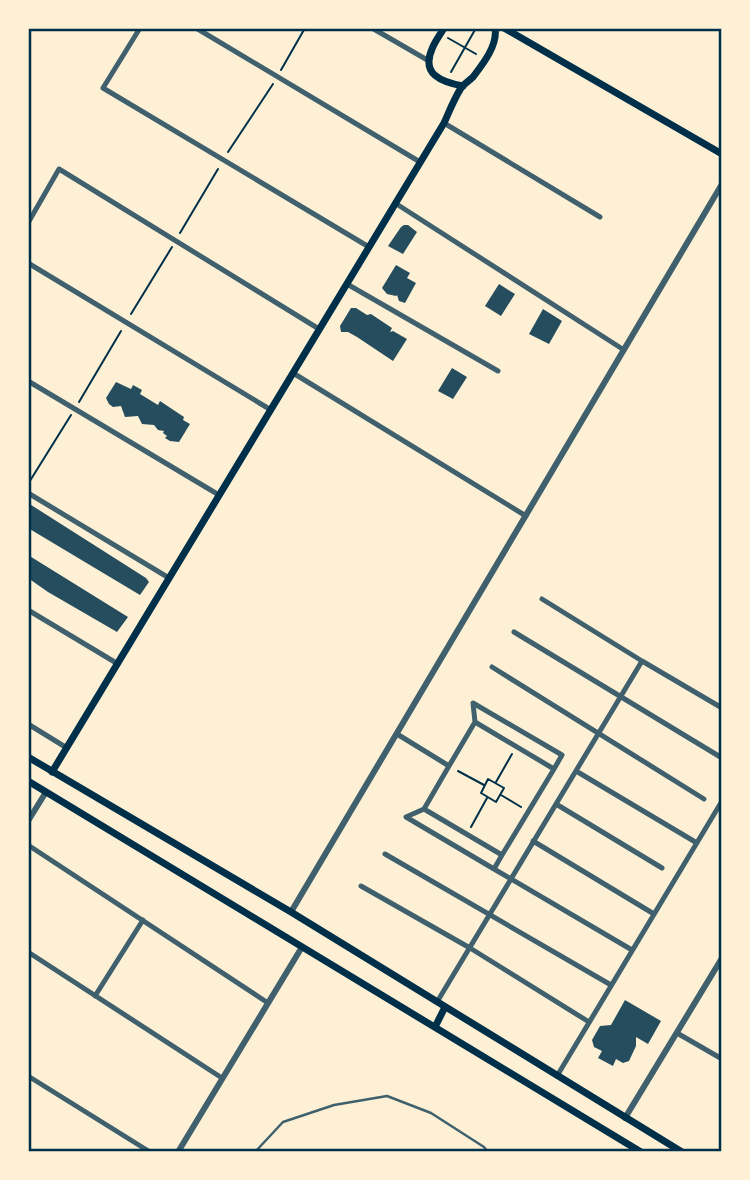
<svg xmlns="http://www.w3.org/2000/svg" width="750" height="1180" viewBox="0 0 750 1180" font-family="Cabin,sans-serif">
  <rect width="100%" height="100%" fill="#fdf0d5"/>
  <path fill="#264d5e" d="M404,225H408L417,232L403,254L388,246L401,227Z
    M396,265L410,273L407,278L416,283L405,303L399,301L397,295L396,296L387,294L382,288Z
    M499,284L515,294L501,316L485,306Z
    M351,308H356L367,315L371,314L392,328L390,332L393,331L407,339L393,361L357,337L348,332H341L340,326Z
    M543,309L562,321L549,344L529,334Z
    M452,368L467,377L453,399L438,391Z
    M116,382L131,389L133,385L142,390L140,394L158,405L160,401L184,417L183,420L190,424L179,442L170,441L165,438L167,436L163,433L164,431L158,430L154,425L142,424L138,416L125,417L121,406L113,407L109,404L106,398Z
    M28,503L146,578L149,582L140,595L28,528Z
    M28,555L128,617L117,632L48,592L28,578Z
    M625,1000L661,1021L648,1044L636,1037V1046L629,1061L623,1063L616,1059L613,1066L598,1058L602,1051L594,1047L592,1040L600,1026L611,1025Z"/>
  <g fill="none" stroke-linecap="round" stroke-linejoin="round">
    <path stroke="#003049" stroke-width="2" d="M448,38L476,54
      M281,70L305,28
      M451,72L476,28
      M228,152L273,84
      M180,233L218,169
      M131,314L172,247
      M79,402L121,331
      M28,484L71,415
      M458,771L484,785
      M488,779L504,788L496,802L481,793Z
      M496,782L512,754
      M501,795L521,807
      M471,827L487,798"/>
    <path stroke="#3f606c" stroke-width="2.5" d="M255,1152L283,1122L334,1105L387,1096L431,1113L484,1147L488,1152"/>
    <path stroke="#3f606c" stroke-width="5" d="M140,28L103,88L369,247
      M196,28L420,162
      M372,28L429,61
      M444,123L600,217
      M395,203L624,350
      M28,223L59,169L319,329
      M28,263L271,410
      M347,284L498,371
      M293,373L526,516
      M28,381L219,495
      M28,493L169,578
      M542,599L642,661
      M28,610L118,664
      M514,632L722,758
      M492,667L704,799
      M475,722L473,703L562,755L554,769
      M28,724L67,748
      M397,734L449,766L424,809L502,855L554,769L475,722L449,766
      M576,771L697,843
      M556,804L662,868
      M424,809L406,817L494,869
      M533,841L654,914
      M28,845L268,1003
      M385,854L611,985
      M502,855L494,869L632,950
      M361,886L470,948L589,1022
      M28,952L222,1078
      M95,996L143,920
      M437,1002L642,661L722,708
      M677,1033L722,1059
      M28,1076L150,1152
      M557,1076L722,801"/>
    <path stroke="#3f606c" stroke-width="6" d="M28,821L46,792
      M291,912L722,184
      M625,1118L722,958
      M178,1152L302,947"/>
    <path stroke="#003049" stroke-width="7" d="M444,28C440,35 435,41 432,49C421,74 441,82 463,86
      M504,28L722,154
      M28,757L291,912L682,1152
      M52,772L444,123C449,112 454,99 461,88C464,84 469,81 473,77C483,64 498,45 495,28
      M28,781L641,1152
      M435,1027L445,1007"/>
  </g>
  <rect width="750" height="1180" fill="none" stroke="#fdf0d5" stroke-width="60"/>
  <rect x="30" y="30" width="690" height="1120" fill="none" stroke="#003049" stroke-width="2.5"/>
</svg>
